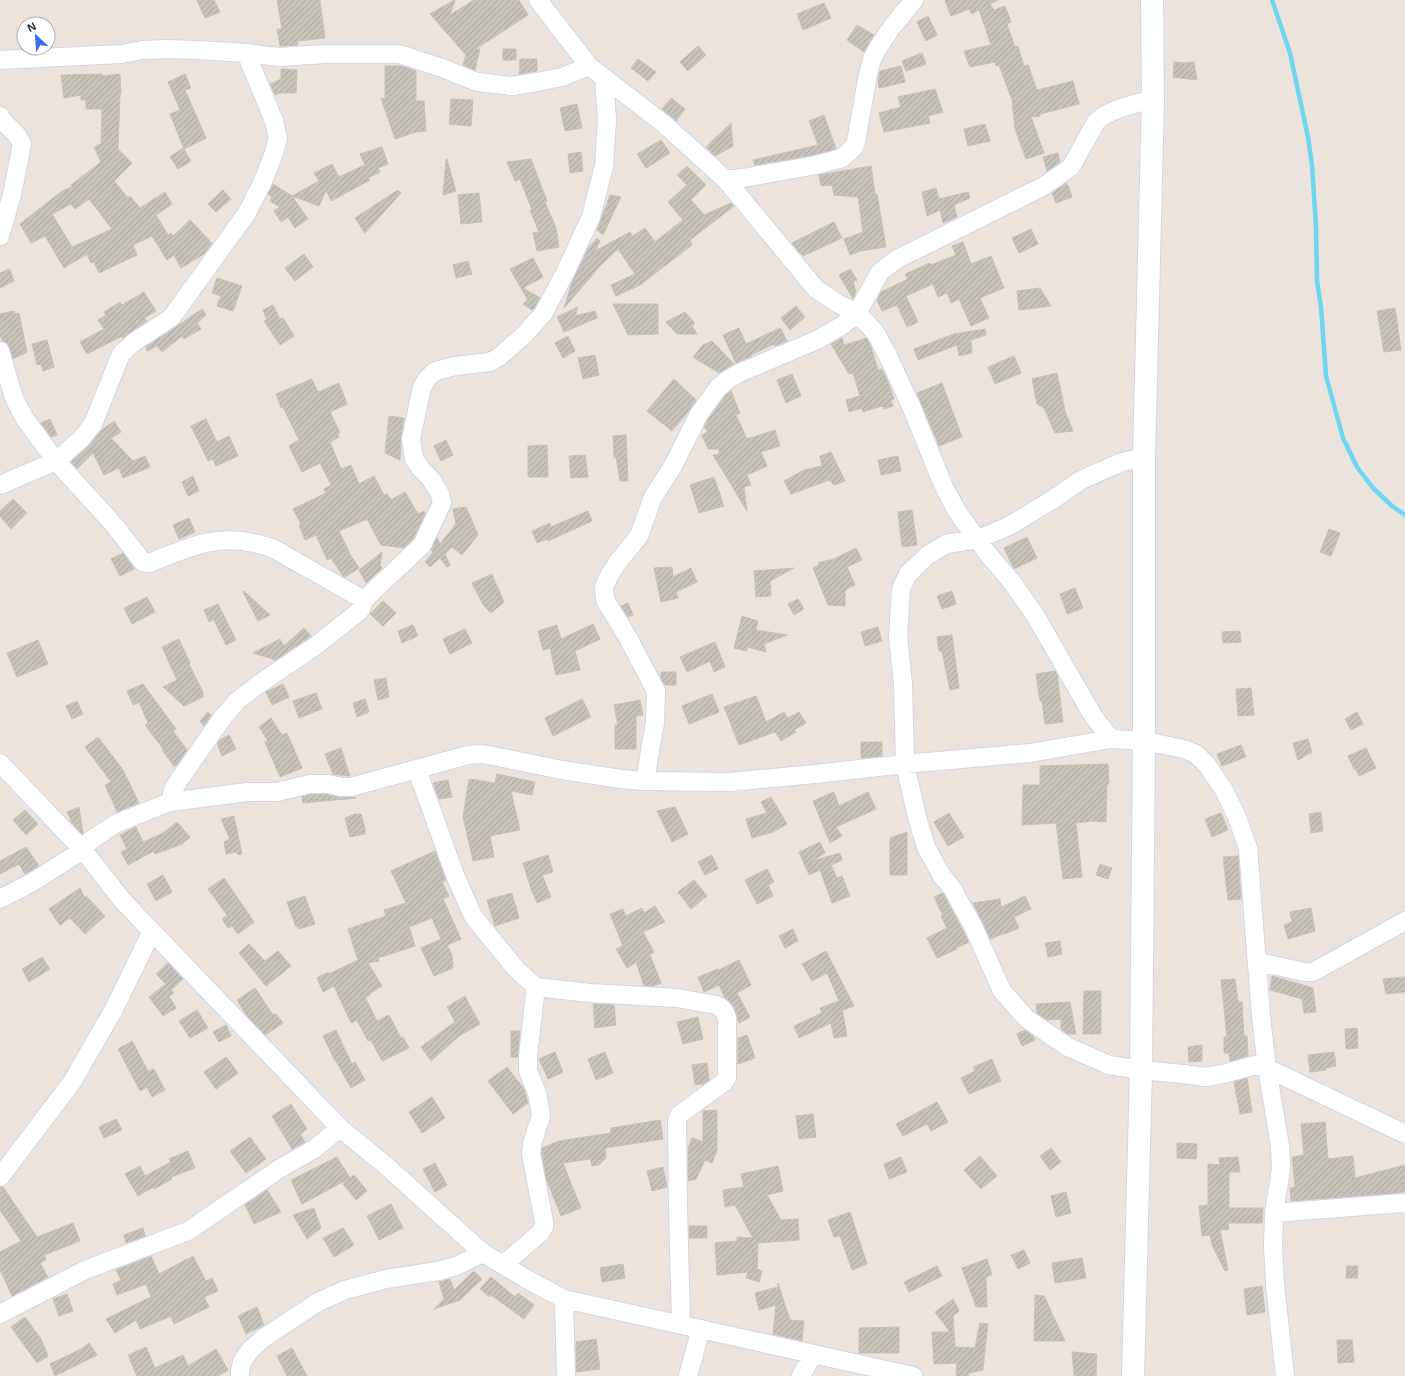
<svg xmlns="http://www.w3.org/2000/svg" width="1405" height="1376" viewBox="0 0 1405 1376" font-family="Helvetica,sans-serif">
  <defs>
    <pattern id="building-hatch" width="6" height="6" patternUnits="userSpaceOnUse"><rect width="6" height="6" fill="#c7c2ba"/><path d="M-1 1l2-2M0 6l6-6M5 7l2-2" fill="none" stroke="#aba7a0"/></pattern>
  </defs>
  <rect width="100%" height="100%" fill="#ece4dc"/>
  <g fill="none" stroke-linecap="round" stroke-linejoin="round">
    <path stroke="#6dd6f0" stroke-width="4.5" d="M1272,0L1290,53L1308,137L1312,165L1316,227L1317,281L1321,307L1326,376L1343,438L1357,467L1373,488L1392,506L1405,515"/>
  </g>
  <path fill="url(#building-hatch)" stroke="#c8c0b5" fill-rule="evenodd" d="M197,0H214L220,12L205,18Z
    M277,0H320L325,38L297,41L298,45L280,46L277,29H282Z
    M454,0H455L450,15L474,0H519L528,15L474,50L480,49L475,70L463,65L466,55L430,14Z
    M945,0H998L990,4L994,10L1005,6L1011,22L1007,24L1015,47L1018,46L1024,66L1028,65L1037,90L1073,81L1079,104L1040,114V116L1031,117L1044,153L1026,159L1015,129L1012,100L999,65L996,66L995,62L970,67L964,51L991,45L979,10L972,14L969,9L951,16Z
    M824,3L831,18L803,30L797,14Z
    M928,16L937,35L926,41L917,22Z
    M857,25L874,35L864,52L847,40Z
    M698,46L706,55L688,71L680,62Z
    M503,49H516V60H503Z
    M922,53L926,64L906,71L902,61Z
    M520,59H537V71L519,74Z
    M638,59L656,72L648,81L631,68Z
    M1174,62L1185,63L1194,62L1197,80L1173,77Z
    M385,66H401L416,71V101H424L426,131L416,132L395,139L381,98L385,99Z
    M901,66L905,82L879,88L878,81L880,71Z
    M281,69L297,70L296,93H280L275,95L270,84L281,79Z
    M102,74L103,76L120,74L121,94H120L118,149L132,163L114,181L128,198L130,196L140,208L165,192L172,204L156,215L168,235L171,233L173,236L190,220L212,243L204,254L181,268L174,255L167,260L152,236L133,245L137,255L99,273L94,262L91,263L87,254L64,268L45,236L31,243L20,224L62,191L72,187L71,185L101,162L94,147L101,144L102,109H86V100H81V95L64,98L61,75ZM89,199L112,229L72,247L52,214L71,204L75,209Z
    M185,74L191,88L185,90L206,138L184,149L170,114L180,110L168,82Z
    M935,89L943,112L928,116L930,123L884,132L879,113L901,107L898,97Z
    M671,98L685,109L676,121L662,109Z
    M451,99L473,100L471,126L449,124Z
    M577,104L582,128L565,131L560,108Z
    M824,115L836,149L814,155L755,165L753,160L818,145L809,121Z
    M731,123L733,146L715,156L706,147Z
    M985,124L990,141L968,146L964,129Z
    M661,140L670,153L646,168L637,154Z
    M382,147L388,164L378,168L380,172L368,178L370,180L331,201L326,190L319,206L292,196L308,219L295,228L288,217L281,222L274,211L280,207L270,201L272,197L268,194L273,184L292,196L319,181L314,173L332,164L339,177L365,165L360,154Z
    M183,148L191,161L178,169L170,157Z
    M581,152L583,171L570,173L568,154Z
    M1058,153L1060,162L1047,171L1043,157Z
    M446,159H447L456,191L443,195Z
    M531,159L547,201L545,202L556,228L559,247L537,251L533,233L539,232L530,210H532L520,179L515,181L507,162Z
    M687,166L706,185L691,200L704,215L731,203L734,206L690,240L692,245L640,285L616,296L611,285L635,274L618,249L601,265L564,308L572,282L588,249L597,238L600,241L595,251L630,232L632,235L627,240L645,228L655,242L683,220L668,202L687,185L677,175Z
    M871,166L875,194H877L886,247L860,251L850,255L844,239L863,232L858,197L834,195L832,185L821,186L819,175Z
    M1066,183L1067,186L1068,185L1072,197L1056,203L1052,193Z
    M936,188L939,199L968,192L970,198L954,205L957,217L943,223L940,210L927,216L922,192Z
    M223,190L231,199L216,212L208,204Z
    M398,190L401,193L365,233L355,218Z
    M479,193L482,222L461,224L458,195Z
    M610,195L621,197L603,235L597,230Z
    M834,222L842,238L803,256L793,245L792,243Z
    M1031,229L1038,244L1019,253L1012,238Z
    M963,242L971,264L991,256L1004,288L980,298L989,318L971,326L959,299L951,303L947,293L938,297L933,284L906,296L918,322L907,327L897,305L882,311L877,300L881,292L908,279L905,274L930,263L931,265L956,255L952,246Z
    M304,254L313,267L295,281L285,268Z
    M533,258L543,277L523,288L540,298L534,308L532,310L523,304L528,300L510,269Z
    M468,261L472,274L456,278L453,265Z
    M10,269L14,281L0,288V273Z
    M850,269L857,280L853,281L856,292L853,299L839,275Z
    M217,278L242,286L233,311L217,306L221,296L212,293Z
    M1040,288L1051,306L1019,310L1017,291Z
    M144,292L156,311L144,318L147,321L123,338L122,336L87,354L80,342L104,329L98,320L106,315L104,312L120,302L122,305Z
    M613,304H658V334L628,335Z
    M273,305L280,319L283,318L294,336L280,345L264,321L267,320L263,310Z
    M796,306L805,317L790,330L781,318Z
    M578,307L575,316L595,311L597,318L564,332L557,317Z
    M1395,308L1401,350L1384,352L1377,311Z
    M202,309L206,315L197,323L201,329L184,339L182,336L162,352L157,346L147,351L146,347Z
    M14,311L15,314L19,313L27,352L13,359L10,348L7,343L3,341L0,335V314Z
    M685,312L695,323L692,326L697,334H677L666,322Z
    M739,328L746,344L780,328L787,341L775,346L774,344L751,355L752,356L736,363L723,335Z
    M985,329L986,335L971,340L972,353L959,356L957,345L918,360L914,349L954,334Z
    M568,336L575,351L563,358L555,343Z
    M842,338L844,345L867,338L871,347L878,370L882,369L888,382L894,399L891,400L893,406L884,409L882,406L863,412L862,408L849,412L846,400L860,396L853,373L849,374L831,344Z
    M47,340L54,367L43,371L41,364L37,365L32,344Z
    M712,341L734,364L719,373L693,357L703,345Z
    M595,355L599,375L583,379L578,358Z
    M1014,356L1021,373L995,384L988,367Z
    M1057,373L1065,411L1073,431L1055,433L1044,408L1037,404L1032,379Z
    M792,374L801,396L786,403L777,380Z
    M312,379L318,392L339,383L347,404L330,412L340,433L337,432L339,437L330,442L341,469L351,465L359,484L374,476L384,495L387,494L391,500L405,492L418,514L424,511L425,514L413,539L404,548L381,545L367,519L339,531L351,556L359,568L345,577L343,576L331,558L327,560L316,535L305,540L299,525L301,524L293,509L326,493L324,489L331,485L320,463L302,472L289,446L299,440L283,407L281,408L276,394Z
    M674,379L696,400L688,412L672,431L647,411Z
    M942,383L962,437L939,446L917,393Z
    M731,391L740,413L736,415L747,439L775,430L780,446L761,452L767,466L747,475L751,485L744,487L747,511L713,455L719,454V449H708L702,435L708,432L704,427L708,419L726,395Z
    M389,416L404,418L401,437L400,460L385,453Z
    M50,419L57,435L51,437L41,423Z
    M206,419L217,442L229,436L238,456L216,466L213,459L208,461L191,426Z
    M114,421L121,432L111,438L133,461L145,456L150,467L123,478L119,468L104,475L93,453L77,469L71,462L88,447L102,430Z
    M626,435L628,481H620L616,457L614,458L613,436Z
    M446,440L453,455L441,461L434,446Z
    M547,445L548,477H528V446Z
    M831,452L845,481L834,485L829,480L791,494L784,481L804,470L822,466L820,456Z
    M585,455L588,477L571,478L569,456Z
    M898,456L901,471L881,475L878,460Z
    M193,476L199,491L188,496L182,482Z
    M714,477L724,506L699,513L690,485Z
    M13,499L27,513L11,529L0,516V511Z
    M466,507L478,535L462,555L452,547L445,554L450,565L447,567L440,558L430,567L425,562L433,552L431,550L437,538L440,544L456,524L453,509Z
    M912,510L917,545L902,547L898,512Z
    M588,511L592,521L548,541L547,539L537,543L532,531L550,523L551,527Z
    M189,518L195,532L179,539L173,525Z
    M1329,529L1340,533L1331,556L1320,552Z
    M1027,537L1037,558L1014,569L1004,548Z
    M856,548L862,560L847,567L855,585L845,590V606L828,605L813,568L819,565L818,563L834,559Z
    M382,552L380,566L382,568L366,583L359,570Z
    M123,553L134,569L120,576L111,559Z
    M672,567L673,577L691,568L697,582L676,592L678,598L661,602L654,568Z
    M794,568L770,581L771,596L756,597L754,571Z
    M492,574L504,602L491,613L483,605L472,583Z
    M1075,588L1083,608L1067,614L1060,594Z
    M244,591L270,615L258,621L243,592Z
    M952,591L956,604L942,609L937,596Z
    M147,597L155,612L132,624L124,608Z
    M798,599L804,609L794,615L788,604Z
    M383,601L396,613L383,626L370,614Z
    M628,603L633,615L628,617L621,606Z
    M218,604L236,640L226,645L214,620L209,622L204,610Z
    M742,616L758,621L756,630L787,635L764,644L766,652L748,647L746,651L734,648Z
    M593,624L600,639L575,651L580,670L556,675L550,648L543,650L538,631L557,625L561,639Z
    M413,625L418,636L402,643L398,631Z
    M878,627L882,641L865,646L861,632Z
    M304,628L311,636L274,661L273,659L253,653L280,639L284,646Z
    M465,629L472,643L450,654L443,639Z
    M1240,631L1241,642L1223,643L1222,632Z
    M952,635L959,688L950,690L942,651H939L937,637Z
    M179,639L190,663L189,664L203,692V697L184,706L163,687L177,680L162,647Z
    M38,640L48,664L17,677L7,653Z
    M715,642L725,667L714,672L710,661L687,672L680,657Z
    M1055,671L1057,674L1063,722L1045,724L1042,701H1040L1036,674Z
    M661,672H676V685H665L661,678Z
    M386,678L389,697L378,700L374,680Z
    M143,684L176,729L173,731L187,750L178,764L174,766L162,750H164L145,725L148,723L139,702L133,705L127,691Z
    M283,684L289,697L272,705L266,692Z
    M1251,688L1254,715L1238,716L1236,689Z
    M316,693L322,709L299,718L293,701Z
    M712,694L719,712L689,724L682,706Z
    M756,696L766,722L784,712L788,718L799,712L806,723L794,730L796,732L781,741L775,732L739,745L724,707Z
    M365,699L369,712L357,717L353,703Z
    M582,699L591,717L553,736L545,718Z
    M640,700L643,715L636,716V749H615V725H618L614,705Z
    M77,701L83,714L72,719L66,706Z
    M208,712L211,715L204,726L200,721Z
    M1357,712L1363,724L1351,730L1345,719Z
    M271,718L282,735L287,733L302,768L280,777L265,742L268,741L259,727Z
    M229,735L236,749L222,756L217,744L220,740Z
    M98,737L123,770L139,803L117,812L105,785L111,782L85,747Z
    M1308,739L1312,752L1298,760L1293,743Z
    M861,742H882V756L861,758Z
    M1241,745L1246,757L1222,766L1217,754Z
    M341,748L350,776L333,774L325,754Z
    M1366,748L1376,768L1359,776L1355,768L1354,769L1348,756Z
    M1108,764L1109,784H1107L1106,822L1092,821L1076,823L1082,877L1063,879L1056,823L1022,825L1023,785H1040V766Z
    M497,774L535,782L532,795L511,791L520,830L490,836L494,857L473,861L463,817L469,779L495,783Z
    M448,780L452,797L439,799L433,783Z
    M834,792L839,806L868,792L876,809L836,827L842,836L830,843L813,801Z
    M311,794H327L341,798L355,797L356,798L303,803L302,797Z
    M771,797L787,824L773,832L752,838L746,819L767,813L761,802Z
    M79,807L83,833L82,834L72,823L67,812Z
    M675,807L688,834L672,842L657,811Z
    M25,810L38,824L26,835L13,820Z
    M1321,812L1323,831L1311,833L1309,814Z
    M949,813L964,837L948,846L934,822Z
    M1221,813L1228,830L1212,837L1205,819Z
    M355,814H361L365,828V834L350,837L345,818Z
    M234,816L242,854L238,855L236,852L226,854L224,842L230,839L221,819Z
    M177,822L190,837L182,844L155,854L154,851L128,865L121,852L127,849L120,835L136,827L143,842L163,833Z
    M907,832V875H890V838Z
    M820,842L825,853L812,861L840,853L842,860L831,865L837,878L842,876L850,896L832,903L820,870L809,875L799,852Z
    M26,847L39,866L25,874L19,864L0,874V861Z
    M435,851L446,880L442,882L449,896L443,899L461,939L447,945L452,955L453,968L434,976L421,948L441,939L432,918L409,927L415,946L378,958L379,961L368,963L382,986L369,994L370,995L365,997L377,1021L389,1015L401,1038L403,1037L409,1048L382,1061L371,1040L368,1041L357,1020L351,1023L334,986L323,992L317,978L328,972L329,974L358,960L348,929L386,916L384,910L406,903L391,871Z
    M548,855L553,872L542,875L551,897L537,903L531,889L523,863Z
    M712,855L718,869L705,875L698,862Z
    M1238,856L1241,899L1228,900L1223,857Z
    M1100,864L1112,868L1108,879L1096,875Z
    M767,869L774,882L768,885L773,896L757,904L745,880Z
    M163,875L172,892L156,901L147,884Z
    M224,878L254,922L238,934L232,926L228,928L222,919L227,915L208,889Z
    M694,880L707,896L691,909L678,892Z
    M80,888L84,897L86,896L105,916L85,934L70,918L60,925L49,909Z
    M512,893L519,918L495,926L487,900Z
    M943,893L969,942L956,948L957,949L937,958L927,938L947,928L941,916H943L934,897Z
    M305,896L315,924L299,929L298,926L296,927L287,902Z
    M1025,896L1031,909L1014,917L1019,928L1005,934V933L990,939L973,903L1000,899L1001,907Z
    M655,906L665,922L643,932L654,952L650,955L661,983L653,986H644L636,962L627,968L616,949L623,946L610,914L623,909L626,916L642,908L644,913Z
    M1311,908L1315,931L1288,939L1284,925L1292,922L1290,912Z
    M793,929L798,941L785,948L779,936Z
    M1060,941L1062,954L1048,957L1045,943Z
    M249,944L265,961L278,951L291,966L266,986L239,953Z
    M826,951L854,1006L843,1010L842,1008L847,1036L834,1038L831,1023L799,1038L794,1026L822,1013L820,1008L839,1001L827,973L812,981L802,964Z
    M42,957L50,969L29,982L22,969Z
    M739,960L751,985L737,993L750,1017L739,1023L734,1007L725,998L719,985L704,992L698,977L718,969L719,970Z
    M168,963L183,979L171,990L174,993L169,996L176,1008L163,1016L149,997L166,984L156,974Z
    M1272,976L1313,988L1316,1012L1304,1013L1302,999L1270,990Z
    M1405,977V992L1386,994L1383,979Z
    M1235,979L1238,1002H1242L1244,1036H1247L1248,1056L1230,1061L1229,1053H1224V1037H1227L1221,980Z
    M255,988L273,1015L276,1014L283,1023L265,1035L247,1016L237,1000Z
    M1084,991H1101V1034H1083Z
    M465,996L480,1024L459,1036L431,1061L421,1047L455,1022L447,1007Z
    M1070,1002L1076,1034H1068L1061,1029V1019L1047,1020L1037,1013L1036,1004Z
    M593,1004L614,1005L616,1025L595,1028Z
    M197,1010L208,1028L190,1038L179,1021Z
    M698,1017L703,1039L683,1044L677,1022Z
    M226,1025L231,1036L219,1042L213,1032Z
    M1357,1028L1358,1048L1346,1049L1345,1029Z
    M336,1030L352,1064L355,1062L365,1080L351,1088L336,1061H335L323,1036Z
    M1025,1030L1033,1036L1035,1040L1022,1046L1017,1034Z
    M511,1031H520L518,1057H511Z
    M747,1035L755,1058L738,1064V1038Z
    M132,1041L148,1071L154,1069L165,1090L152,1097L147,1087L140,1091L118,1049Z
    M1202,1045V1061L1189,1062L1188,1047Z
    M555,1052L563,1072L548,1079L539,1059Z
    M605,1052L613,1073L596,1080L588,1059Z
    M1334,1052L1336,1066L1326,1068V1070L1310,1072L1308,1055Z
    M226,1057L238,1073L216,1089L204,1072Z
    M992,1059L1001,1081L969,1094L961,1078L975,1071L973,1067Z
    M707,1063L709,1080L703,1084L695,1085L692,1065Z
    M507,1067L524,1089L528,1103L513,1114L488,1081Z
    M1247,1078L1252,1112L1240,1114L1234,1082Z
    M432,1097L445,1118L422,1133L409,1112Z
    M937,1102L948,1122L931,1131L927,1124L903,1136L896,1124Z
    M291,1104L307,1129L300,1134L305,1142L292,1149L272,1116Z
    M717,1110V1151L712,1163L705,1160L696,1179L688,1181V1149L692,1138L703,1142V1111Z
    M813,1114L816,1137L799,1139L796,1116Z
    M116,1119L122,1130L104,1138L99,1127Z
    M660,1120L663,1139L605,1148L606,1158L599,1165L592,1166L590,1159L563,1163L581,1208L561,1216L546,1178L542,1154V1148L559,1141L611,1133V1128Z
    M1325,1122L1328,1159L1353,1156L1355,1178L1405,1165V1191L1398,1193L1291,1201L1290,1188L1295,1187L1292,1157L1304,1155L1301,1124Z
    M250,1137L266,1159L246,1173L230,1151Z
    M1177,1143L1197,1144L1196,1159L1177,1158Z
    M1051,1148L1061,1162L1050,1170L1040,1156Z
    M188,1151L195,1168L171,1177L172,1179L154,1189L153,1187L138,1196L125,1174L140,1166L145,1176L171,1162L169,1159Z
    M980,1156L997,1176L981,1189L964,1170Z
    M337,1157L350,1178L302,1204L291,1180Z
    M901,1157L907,1172L889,1179L884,1164Z
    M1238,1157L1240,1172H1229V1208H1263L1262,1223H1228L1229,1229L1220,1230L1228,1270L1225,1271L1212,1245L1210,1235L1202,1236L1199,1206L1208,1205V1164L1220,1165L1219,1158Z
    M435,1163L447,1185L435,1192L423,1169Z
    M778,1166L783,1191L767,1195L781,1220L798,1219L799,1240L758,1243L757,1269L762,1271L759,1282L746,1278L748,1272L717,1275L715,1243L737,1241V1237L753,1238L735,1205L725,1207L723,1190L744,1187L741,1174Z
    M663,1167L667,1187L652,1191L647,1171Z
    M354,1175L367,1191L356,1200L343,1184Z
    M0,1187H3L37,1237L73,1223L80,1241L44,1255L46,1260L40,1263L48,1277L12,1296L0,1270V1252L21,1241L0,1210Z
    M267,1190L281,1212L254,1224L245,1205Z
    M1066,1192L1071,1213L1056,1217L1051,1196Z
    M391,1204L403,1228L379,1240L367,1216Z
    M314,1208L321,1228L307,1239L293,1215Z
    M850,1212L867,1264L852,1270L840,1236L834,1237L828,1220Z
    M689,1226H707V1238H689Z
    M143,1228L145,1236L126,1243L124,1235Z
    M343,1228L354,1245L334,1257L323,1238Z
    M1024,1250L1030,1263L1018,1269L1011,1255Z
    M151,1256L159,1274L193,1256L206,1281L212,1278L218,1291L204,1297L209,1307L174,1324L171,1316L140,1329L136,1320L115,1333L106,1319L151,1297L146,1284L117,1295L113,1284L121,1280L116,1270Z
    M1082,1258L1086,1278L1055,1283L1052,1263Z
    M987,1259L992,1275L986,1277L987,1307H976L962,1268Z
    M623,1264L625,1278L602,1282L600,1268Z
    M937,1266L942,1276L909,1292L904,1282Z
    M1347,1266H1358L1357,1278H1346Z
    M474,1271L482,1279L460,1300L434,1309L444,1299L439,1282L450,1279L454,1290Z
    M491,1277L515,1297L518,1293L534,1305L524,1319L491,1295L490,1297L480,1289Z
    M778,1283L790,1320L804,1321L802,1341L773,1334L776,1305L759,1310L755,1293L778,1287Z
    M1262,1286L1265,1312L1247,1315L1244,1289Z
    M67,1294L73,1311L59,1316L53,1299Z
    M1035,1295L1044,1296L1065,1341H1034Z
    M953,1299L959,1311L953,1316L955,1347L975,1348L980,1323L988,1324L983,1370L969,1373L968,1376H956L957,1363L934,1364L932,1332H950L935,1312Z
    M257,1307L264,1325L246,1334L238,1316Z
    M25,1317L41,1339L48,1356L37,1363L11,1327Z
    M899,1327V1353H859V1328Z
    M596,1339L600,1369L576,1372V1342Z
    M1337,1340H1352L1354,1362L1338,1363Z
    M89,1343L97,1355L55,1376L50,1364L81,1349Z
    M146,1347L155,1368L183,1355L188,1366L216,1349L228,1370L218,1376H137L128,1355Z
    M292,1348L307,1376H287L277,1356Z
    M1072,1352L1097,1354L1096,1376H1074Z"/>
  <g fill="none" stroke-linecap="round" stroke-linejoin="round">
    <g stroke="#d1d6e3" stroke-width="20">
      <path id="street" d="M538,0L589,66L664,124L726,180L816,289L837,303L857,313L875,332L888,356L911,406L944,487L958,513L988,554L1011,581L1035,615L1093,716L1111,739L1144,741L1184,749L1196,754L1207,765L1224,790L1237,817L1248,848L1261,1016L1267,1068L1280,1146L1281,1169L1274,1213L1273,1246L1275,1284L1285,1376
        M0,60L121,54L143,50L167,49L197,50L246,53L279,57L326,54H399L442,68L477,82L512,86L537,82L562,77L589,66
        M0,116L2,120L17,135L22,144L12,195L0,236
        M726,180L743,178L816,165L842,158L854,147L856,142L868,74L872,59L879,46L892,27L914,0
        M0,351L14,398L25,419L56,461L115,526L143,562L149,563C186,549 213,534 254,543C268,546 276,549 288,557L364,600L361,609L357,613L314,647L259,684L237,701L223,717L179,780L173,790L170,802
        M1144,457L1122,462L1081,480L1052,500L1009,526L978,539L946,544L928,555L908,574L901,589L898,636L903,684L905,764L917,817L926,847L942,876L952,888L973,926L1002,991L1027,1019L1068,1047L1109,1065L1141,1070L1183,1074L1205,1077L1223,1074L1255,1065L1267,1068L1405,1134
        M0,485L56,461L81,439L93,424L121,354L134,342L171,318L247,213L264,179L274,153L278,138L274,121L246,53
        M364,600L422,545L442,503L440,494L431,479L421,469L414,459L411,439L422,387L427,379L435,371L455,366L490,362L499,357L522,337L543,314L566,271L591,217L604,166L607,120L604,78
        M0,763L83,850L122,900L340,1128L384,1164L483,1253L530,1281L564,1299L913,1376
        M417,770L455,875L473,916L517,970L536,987L528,1055V1071L538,1096L541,1116L532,1144L531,1154L544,1221V1227L540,1233L504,1264
        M645,781L655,722L656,691L627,636L605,600L604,587L609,576L617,563L639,536L653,497L673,466L699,414L718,388L727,380L739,373L817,340L843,325L857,313L880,272L897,259L1044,186L1071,167L1096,122C1109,109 1135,104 1153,99
        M0,899L31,883L83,850L91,840L117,823L170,802L247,792H277L310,784H328L341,787H351L468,755L483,754L498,757L562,770L621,779L645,781L729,782L815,774L905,764L1030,753L1111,739
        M1258,962L1305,972H1313L1405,921
        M536,987L590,993L677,998L716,1005C723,1008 725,1011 727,1018V1077L724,1082L679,1115L677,1121L678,1207L681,1324
        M0,1177L72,1082L114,1009L152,931
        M1274,1213L1402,1203L1405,1204
        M564,1299L566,1376
        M0,1314L85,1270L188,1231L279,1169L314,1149L340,1128
        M240,1376V1371L242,1362L250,1350L265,1337L318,1302L345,1290L386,1279L438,1271L456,1266L483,1253
        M688,1376L701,1329
        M801,1376L813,1354"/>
    </g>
    <g stroke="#d1d6e3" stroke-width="24">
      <path id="secondary" d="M1133,1376L1141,1070L1144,741V457L1153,99L1152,0"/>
    </g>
    <use href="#street" stroke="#fff" stroke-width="18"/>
    <use href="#secondary" stroke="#fff" stroke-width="22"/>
  </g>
  <g transform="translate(36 36) rotate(334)"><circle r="19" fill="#ffffff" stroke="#aaaaaa"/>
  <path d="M0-3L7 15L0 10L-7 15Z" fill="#3a6cfb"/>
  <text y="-6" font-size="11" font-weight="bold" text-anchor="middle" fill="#2a2a2a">N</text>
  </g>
</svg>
